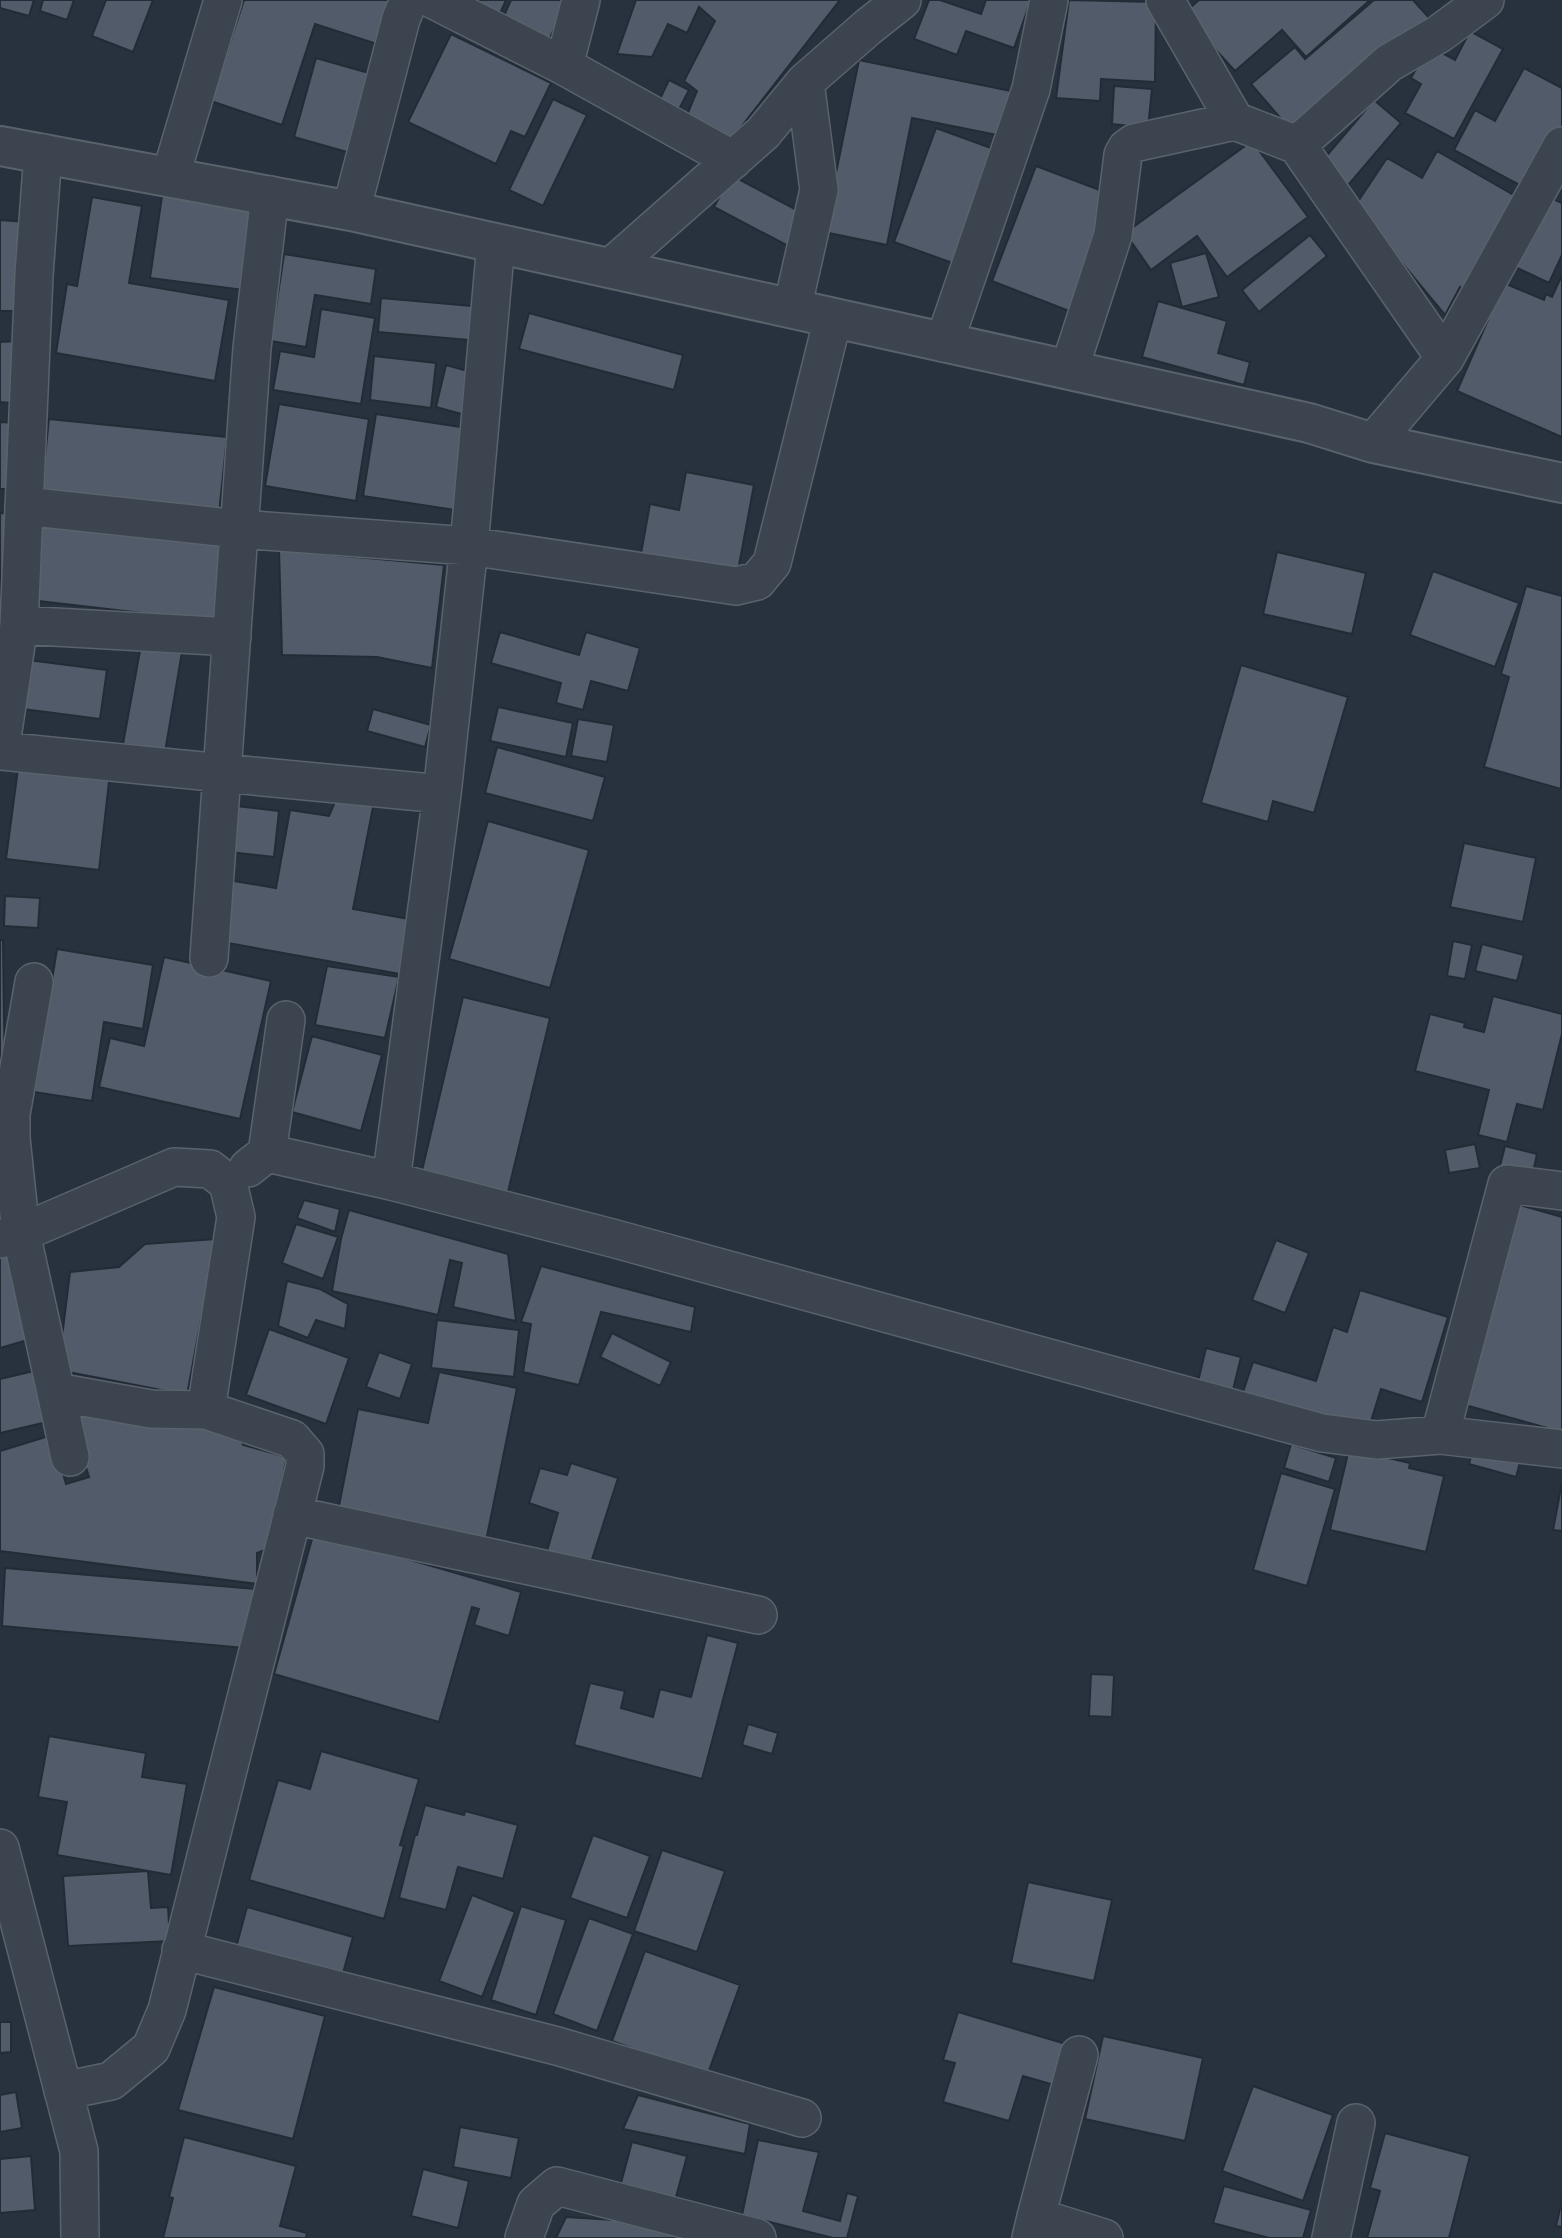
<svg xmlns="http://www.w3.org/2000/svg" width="1562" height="2238" viewBox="0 0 1562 2238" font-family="'Public Sans',sans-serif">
  <rect width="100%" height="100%" fill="#28323f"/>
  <path fill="#525b69" stroke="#232b36" stroke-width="2" d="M0,0H34L29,16L0,8Z
    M43,0H74L67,20L40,11Z
    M106,0H153L133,52L92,36Z
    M244,0H395L380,45L315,24L282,125L211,101Z
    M461,0H506L498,18Z
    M511,0H568L549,40L503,18Z
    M636,0H840L727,145L684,122L697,91L684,81L715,21L699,7L687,33L668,24L652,57L617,54Z
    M929,0H940L981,14L986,0H1031L1014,48L966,31L957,55L914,39Z
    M1069,0L1156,2L1155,82L1101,79L1100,101L1056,98Z
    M1199,0H1370L1306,57L1282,30L1235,71L1183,14Z
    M1374,0H1413L1432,21L1296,136L1251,84L1295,47L1305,59Z
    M1470,31L1503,49L1454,139L1405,113L1421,84L1411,78L1429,46L1455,60Z
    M451,34L551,83L525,137L511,131L496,164L408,122Z
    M316,58L376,75L354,154L294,137Z
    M859,60L1020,93L1012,138L912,118L887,245L824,232Z
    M1524,68L1562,88V131L1529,190L1454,150L1475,110L1495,121Z
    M669,80L689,90L677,113L658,103Z
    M1114,86L1152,89L1148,128L1112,124Z
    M553,99L587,115L543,206L509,190Z
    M1374,100L1401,123L1344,190L1317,167Z
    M936,128L1002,152L961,266L894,242Z
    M1252,141L1308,217L1227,277L1197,236L1151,270L1125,233Z
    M1437,151L1524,201L1470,293L1460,287L1445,315L1355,206L1387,158L1422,178Z
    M1036,166L1113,195L1069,311L992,281Z
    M731,175L808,216L792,248L714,207Z
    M1544,195L1562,203V255L1549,283L1511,265Z
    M162,196L255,209L244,290L150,278Z
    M92,197L142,206L129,283L229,300L215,381L56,353L67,284L77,286Z
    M0,220L27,222L16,311H0Z
    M1310,235L1327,256L1259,312L1242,290Z
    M1206,253L1219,297L1182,307L1170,263Z
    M284,254L376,269L371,304L315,295L306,347L271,341Z
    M1562,275V437L1457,391L1504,283L1544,300L1546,294L1552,297Z
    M381,298L472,306L469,340L378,332Z
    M1158,301L1227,321L1218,353L1250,362L1244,385L1142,357Z
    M321,309L375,318L361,404L273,390L280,351L314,357Z
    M529,313L683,355L674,390L519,349Z
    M16,341L11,403L0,402V342Z
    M374,356L436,363L431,408L370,400Z
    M446,365L475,373L465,415L436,407Z
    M279,404L369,419L356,501L265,486Z
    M376,414L467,428L455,510L363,496Z
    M49,419L227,437L219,513L41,494Z
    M0,422L16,423L12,489H0Z
    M686,472L754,485L737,576L640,559L650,504L679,510Z
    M0,513L14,514L8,614L0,613Z
    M41,525L228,544L219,622L30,600Z
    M279,550L444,565L432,668L377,657L282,655Z
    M1277,552L1366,573L1352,634L1263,614Z
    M1433,571L1519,603L1495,667L1410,635Z
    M1526,586L1562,596L1561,789L1484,767L1509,677L1501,674Z
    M500,632L579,655L586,632L640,648L628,691L591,681L583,710L556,703L561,683L491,663Z
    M141,645L182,652L165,752L123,744Z
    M20,659L107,670L100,719L15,708Z
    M1241,665L1348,697L1314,813L1273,801L1268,822L1201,803Z
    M498,707L573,723L566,757L490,741Z
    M373,709L431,725L425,747L367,731Z
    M578,719L614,725L607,762L571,756Z
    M497,747L605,777L593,821L485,793Z
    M19,761L110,773L99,870L6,859Z
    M340,790L375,797L353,909L409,919L400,974L217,941L228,880L276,888L290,810L329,816Z
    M227,805L279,811L274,857L221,851Z
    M488,821L589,850L550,988L449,959Z
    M1464,843L1536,858L1523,922L1450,907Z
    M5,896L40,898L38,928L4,926Z
    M0,940H3L5,1088H0Z
    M1453,941L1472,945L1465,979L1447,976Z
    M1482,944L1524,955L1517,981L1475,971Z
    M57,949L153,965L143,1029L104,1022L92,1101L34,1092Z
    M164,957L271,981L240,1119L99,1087L110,1038L144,1046Z
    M327,966L399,977L385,1038L315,1025Z
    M1493,996L1562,1014V1034L1543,1110L1517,1104L1507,1142L1478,1135L1489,1090L1415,1071L1430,1014L1465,1023L1464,1027L1484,1032Z
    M463,997L550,1018L506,1200L420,1179Z
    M312,1036L382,1055L361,1131L292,1112Z
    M1475,1144L1480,1168L1449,1173L1445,1150Z
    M1505,1146L1537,1154L1531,1182L1498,1174Z
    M304,1200L340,1209L335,1232L297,1218Z
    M1520,1205L1562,1217V1432L1465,1405Z
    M349,1210L508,1254L516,1321L453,1307L462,1263L450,1260L438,1315L332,1291L341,1239Z
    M296,1224L338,1237L323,1279L282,1263Z
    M216,1239L187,1395L58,1370L70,1272L119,1267L145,1244Z
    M1276,1240L1309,1253L1285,1313L1252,1300Z
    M9,1250L38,1337L0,1348V1253Z
    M541,1266L695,1307L691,1332L601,1312L579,1385L523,1372L531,1324L521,1322Z
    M287,1281L320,1289L348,1304L345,1329L316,1320L308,1338L278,1326Z
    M1360,1290L1448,1317L1422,1402L1381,1389L1367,1434L1242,1395L1253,1362L1316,1381L1333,1327L1347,1332Z
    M437,1320L519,1330L514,1377L431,1368Z
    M269,1329L349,1358L326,1424L246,1395Z
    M612,1333L671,1362L660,1386L600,1357Z
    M1206,1348L1241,1357L1231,1398L1196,1390Z
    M379,1352L412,1364L400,1399L366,1387Z
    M38,1370L51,1421L0,1433V1379Z
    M439,1372L517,1388L486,1541L338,1511L358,1409L428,1423Z
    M68,1409L238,1430L243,1445L287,1457L268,1549L257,1553V1584L0,1551V1451L52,1435L66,1484L89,1477Z
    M1291,1444L1336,1458L1329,1482L1284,1468Z
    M1474,1446L1521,1459L1516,1477L1469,1464Z
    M1349,1449L1410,1463L1409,1468L1444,1476L1426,1552L1330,1530Z
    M571,1463L618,1478L588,1572L545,1558L558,1513L529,1503L540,1468L567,1475Z
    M1281,1473L1335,1489L1307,1586L1253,1570Z
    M1562,1482V1531L1553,1530Z
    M314,1532L521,1592L509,1636L474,1625L479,1609L472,1607L439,1722L274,1674Z
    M5,1568L257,1589L245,1648L2,1626Z
    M707,1635L738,1643L702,1779L574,1745L590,1683L625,1691L621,1708L653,1717L660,1689L691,1697Z
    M1091,1674L1114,1675L1112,1717L1089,1716Z
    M748,1724L778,1733L772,1754L742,1745Z
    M49,1736L146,1753L142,1777L187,1784L171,1875L57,1855L67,1802L38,1797Z
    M321,1751L419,1779L400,1845L404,1846L384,1919L249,1880L278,1780L310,1789Z
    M425,1805L464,1815L465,1811L518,1825L503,1879L458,1867L446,1910L399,1898L415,1835H417Z
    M593,1835L650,1856L627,1918L570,1898Z
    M662,1850L725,1871L697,1952L634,1931Z
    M148,1871L151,1908L168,1907L170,1941L68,1946L63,1876Z
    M1028,1882L1112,1900L1094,1981L1011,1963Z
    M472,1895L515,1912L482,1997L439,1981Z
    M521,1906L566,1920L536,2015L491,2000Z
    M247,1907L353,1937L340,1984L234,1955Z
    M589,1918L633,1934L597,2031L553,2014Z
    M645,1951L740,1985L707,2076L612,2041Z
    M214,1987L325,2016L293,2139L178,2110Z
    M958,2012L1066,2044L1054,2085L1023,2076L1009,2121L943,2102L955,2063L943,2060Z
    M0,2022H11V2052L0,2053Z
    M1103,2036L1203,2058L1185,2141L1085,2119Z
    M1253,2086L1333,2115L1303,2201L1222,2171Z
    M16,2092L22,2128L0,2132V2095Z
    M638,2095L750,2124L745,2154L623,2129Z
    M460,2127L519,2138L511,2178L453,2167Z
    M1385,2133L1470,2156L1449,2238H1367L1380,2191L1370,2188Z
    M184,2137L296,2166L280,2226L307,2233L306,2238H163L173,2198L169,2197Z
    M758,2140L819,2152L803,2211L840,2221L847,2193L858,2196L847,2238H833L742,2215Z
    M632,2142L687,2156L672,2212L617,2198Z
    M31,2156L35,2210L0,2213V2159Z
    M423,2169L469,2181L458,2228L411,2216Z
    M1224,2186L1311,2210L1303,2238H1269L1213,2223Z
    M1562,2200V2227L1556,2226Z
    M566,2217L630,2221L684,2238H556Z"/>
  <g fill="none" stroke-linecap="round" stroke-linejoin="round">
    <g stroke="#5a626c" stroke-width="40">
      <path id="minor" d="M434,0L564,66L581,0
        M1165,0L1235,121L1297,145L1445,358
        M564,66L733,160
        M1297,145L1389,63L1439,34L1485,0
        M43,153L34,275L19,625L0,751L222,773L252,348L270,195
        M170,178L223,0
        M351,211L401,19L409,0
        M610,268L763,133L805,82L868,27L902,0
        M792,309L819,190L805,82
        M944,343L1031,89L1049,0
        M1069,370L1113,235L1123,155L1127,148L1134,143L1235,121
        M1373,443L1445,358L1562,146
        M24,506L239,529L469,546L736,586L757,581L772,563L833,318
        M19,625L232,637
        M209,958L222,773L442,794
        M34,982L11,1114V1138L21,1233L56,1392
        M267,1153L391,1181L612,1238L1322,1433L1377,1440L1440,1435
        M248,1168L267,1153L286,1020
        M391,1181L442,794L469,546L496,243
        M1562,1191L1507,1184L1440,1435L1562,1449
        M0,1239L21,1233L174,1167L210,1169L228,1183L236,1217L206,1410L151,1409L56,1392L70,1457
        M292,1515L758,1615
        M0,1848L79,2151L80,2238
        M181,1950L557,2046L802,2118
        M63,2091L111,2081L151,2048L167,2010L305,1466V1454L292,1439L206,1410
        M1036,2217L1079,2055
        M524,2238L536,2204L557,2186L757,2238
        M1031,2238L1036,2217L1104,2238
        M1331,2238L1356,2123"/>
    </g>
    <g stroke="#5a626c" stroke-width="42">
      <path id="tertiary" d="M0,146L351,211L1309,423L1373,443L1562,483"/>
    </g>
    <use href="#minor" stroke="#3c444f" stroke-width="37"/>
    <use href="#tertiary" stroke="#3c444f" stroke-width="38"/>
  </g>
</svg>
